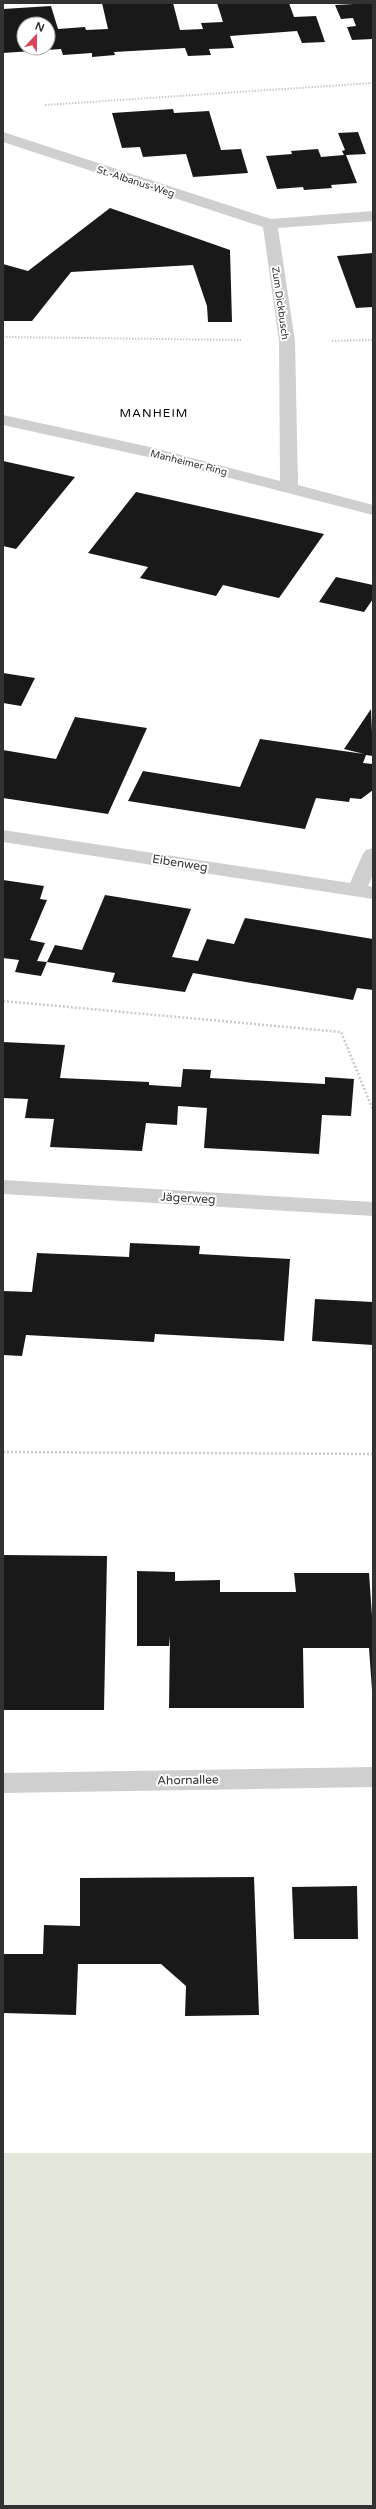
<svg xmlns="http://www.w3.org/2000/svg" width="376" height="2509" viewBox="0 0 376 2509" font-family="'Varela Round',sans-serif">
  <rect width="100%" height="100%" fill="#fff"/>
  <path fill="#e3e8dc" d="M3,2153H373V2506H3Z"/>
  <path fill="#191919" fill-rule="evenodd" d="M102,3H173L180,30L203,29L201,23L223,22L217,3H289L294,17L316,16L325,42L302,43L297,31L230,36L234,48L209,49L211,55L188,56L185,48L114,52L115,55L92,57V53L63,55L61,49L3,53V9L51,6L58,29L85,27L86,30L108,29ZM24,24H48V48H24Z
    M373,3V39L352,40L347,27L356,26L353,18L341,19L335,5Z
    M173,109L174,113L209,111L221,150L241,149L248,173L193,177L186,154L143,157L140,147L122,148L112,113Z
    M358,132L366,154L346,155L357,183L331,185L332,188L304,190L303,187L277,189L266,156L292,154L291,151L318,149L321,157L344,155L342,151L345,150L338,133Z
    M110,208L230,250L232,322H208L207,306L193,265L71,272L32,321H3V264L28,271Z
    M373,253V307L356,308L337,256Z
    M3,461L75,477L16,549L3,546Z
    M136,492L324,534L279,598L223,585L216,596L140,578L148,567L88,553Z
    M336,577L373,585V599L364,612L319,602Z
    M3,673L35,678L21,706L3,703Z
    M371,709L373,756L366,755L363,763L373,764V790L361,799L350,798L349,802L316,798L305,829L128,801L143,771L240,787L260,739L364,754L344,749Z
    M75,717L147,728L108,814L3,798V750L56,759Z
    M3,880L44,886L40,899L47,900L30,940L45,943L37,961L47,962L41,976L15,972L19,960L3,958Z
    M105,895L191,909L172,957L198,961L207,939L234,944L245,918L373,939V990L357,988L353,1000L193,973L185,992L112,982L115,973L47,962L55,945L82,950Z
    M3,1042L65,1045L60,1078L149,1082V1085L181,1087L183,1069L211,1070L210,1078L325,1084V1077L354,1079L351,1116L322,1115L319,1154L204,1148L207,1108L178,1106L177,1125L146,1123L142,1151L50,1147L54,1119L25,1118L28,1099L3,1098Z
    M130,1243L200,1246L199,1254L290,1259L284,1341L155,1334L154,1342L26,1335L22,1356L3,1355V1291L32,1292L37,1253L129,1257Z
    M315,1299L373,1302V1345L312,1341Z
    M3,1555L107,1556L104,1710H3Z
    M137,1571L175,1572V1581L220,1580V1592H296L294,1573H369L373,1630V1704L369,1648H303L304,1708H169L170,1636L169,1646H137Z
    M254,1877L259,2015L185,2016L186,1986L161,1964H78L76,2015L3,2013V1954H43L44,1925L80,1926V1878Z
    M357,1886L358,1939H294L292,1887Z"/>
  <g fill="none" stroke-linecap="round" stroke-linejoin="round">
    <path stroke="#c9c9c9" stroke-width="2" stroke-dasharray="1.5 1.5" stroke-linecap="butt" d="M45,105L373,83
      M3,337L241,340
      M332,341L373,340"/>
    <path stroke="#c9c9c9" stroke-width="2.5" stroke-dasharray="2 2" stroke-linecap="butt" d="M3,1001L341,1032L373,1110
      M3,1452L373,1454"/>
    <path fill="#cfcfcf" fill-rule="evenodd" d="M3,132L271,219L373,211V221L278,228L295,341L298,485L373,505V515L148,457L3,425V415L150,447L280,481L279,341L263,227L3,142Z
      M3,830L350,883L363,854L366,850L373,848V875L368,886L373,887V899L3,842Z
      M3,1180L373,1202V1216L3,1194Z
      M373,1767V1787L3,1793V1773Z"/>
  </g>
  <g text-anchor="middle" stroke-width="4" stroke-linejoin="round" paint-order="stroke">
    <g font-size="10" fill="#323232" stroke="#fff">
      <text transform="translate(136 181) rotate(18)" y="4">St.-Albanus-Weg</text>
      <text transform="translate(281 303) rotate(82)" y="4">Zum Dickbusch</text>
      <text transform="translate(189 462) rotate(14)" y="4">Manheimer Ring</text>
    </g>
    <g font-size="12" letter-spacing="1" fill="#000" stroke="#fff">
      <text x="154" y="417">MANHEIM</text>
    </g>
    <g font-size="12" fill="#323232" stroke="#fff">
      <text transform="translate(180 863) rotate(9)" y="4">Eibenweg</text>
      <text transform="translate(188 1198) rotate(3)" y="4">Jägerweg</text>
      <text transform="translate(188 1780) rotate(-1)" y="4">Ahornallee</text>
    </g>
  </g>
  <rect width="376" height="2509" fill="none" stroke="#323232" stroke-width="8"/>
  <g transform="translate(36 36) rotate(22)"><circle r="19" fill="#ffffff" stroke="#adadad"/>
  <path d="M0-3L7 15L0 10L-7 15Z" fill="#d9445d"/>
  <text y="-6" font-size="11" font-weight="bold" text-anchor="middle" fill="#323232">N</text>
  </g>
</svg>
